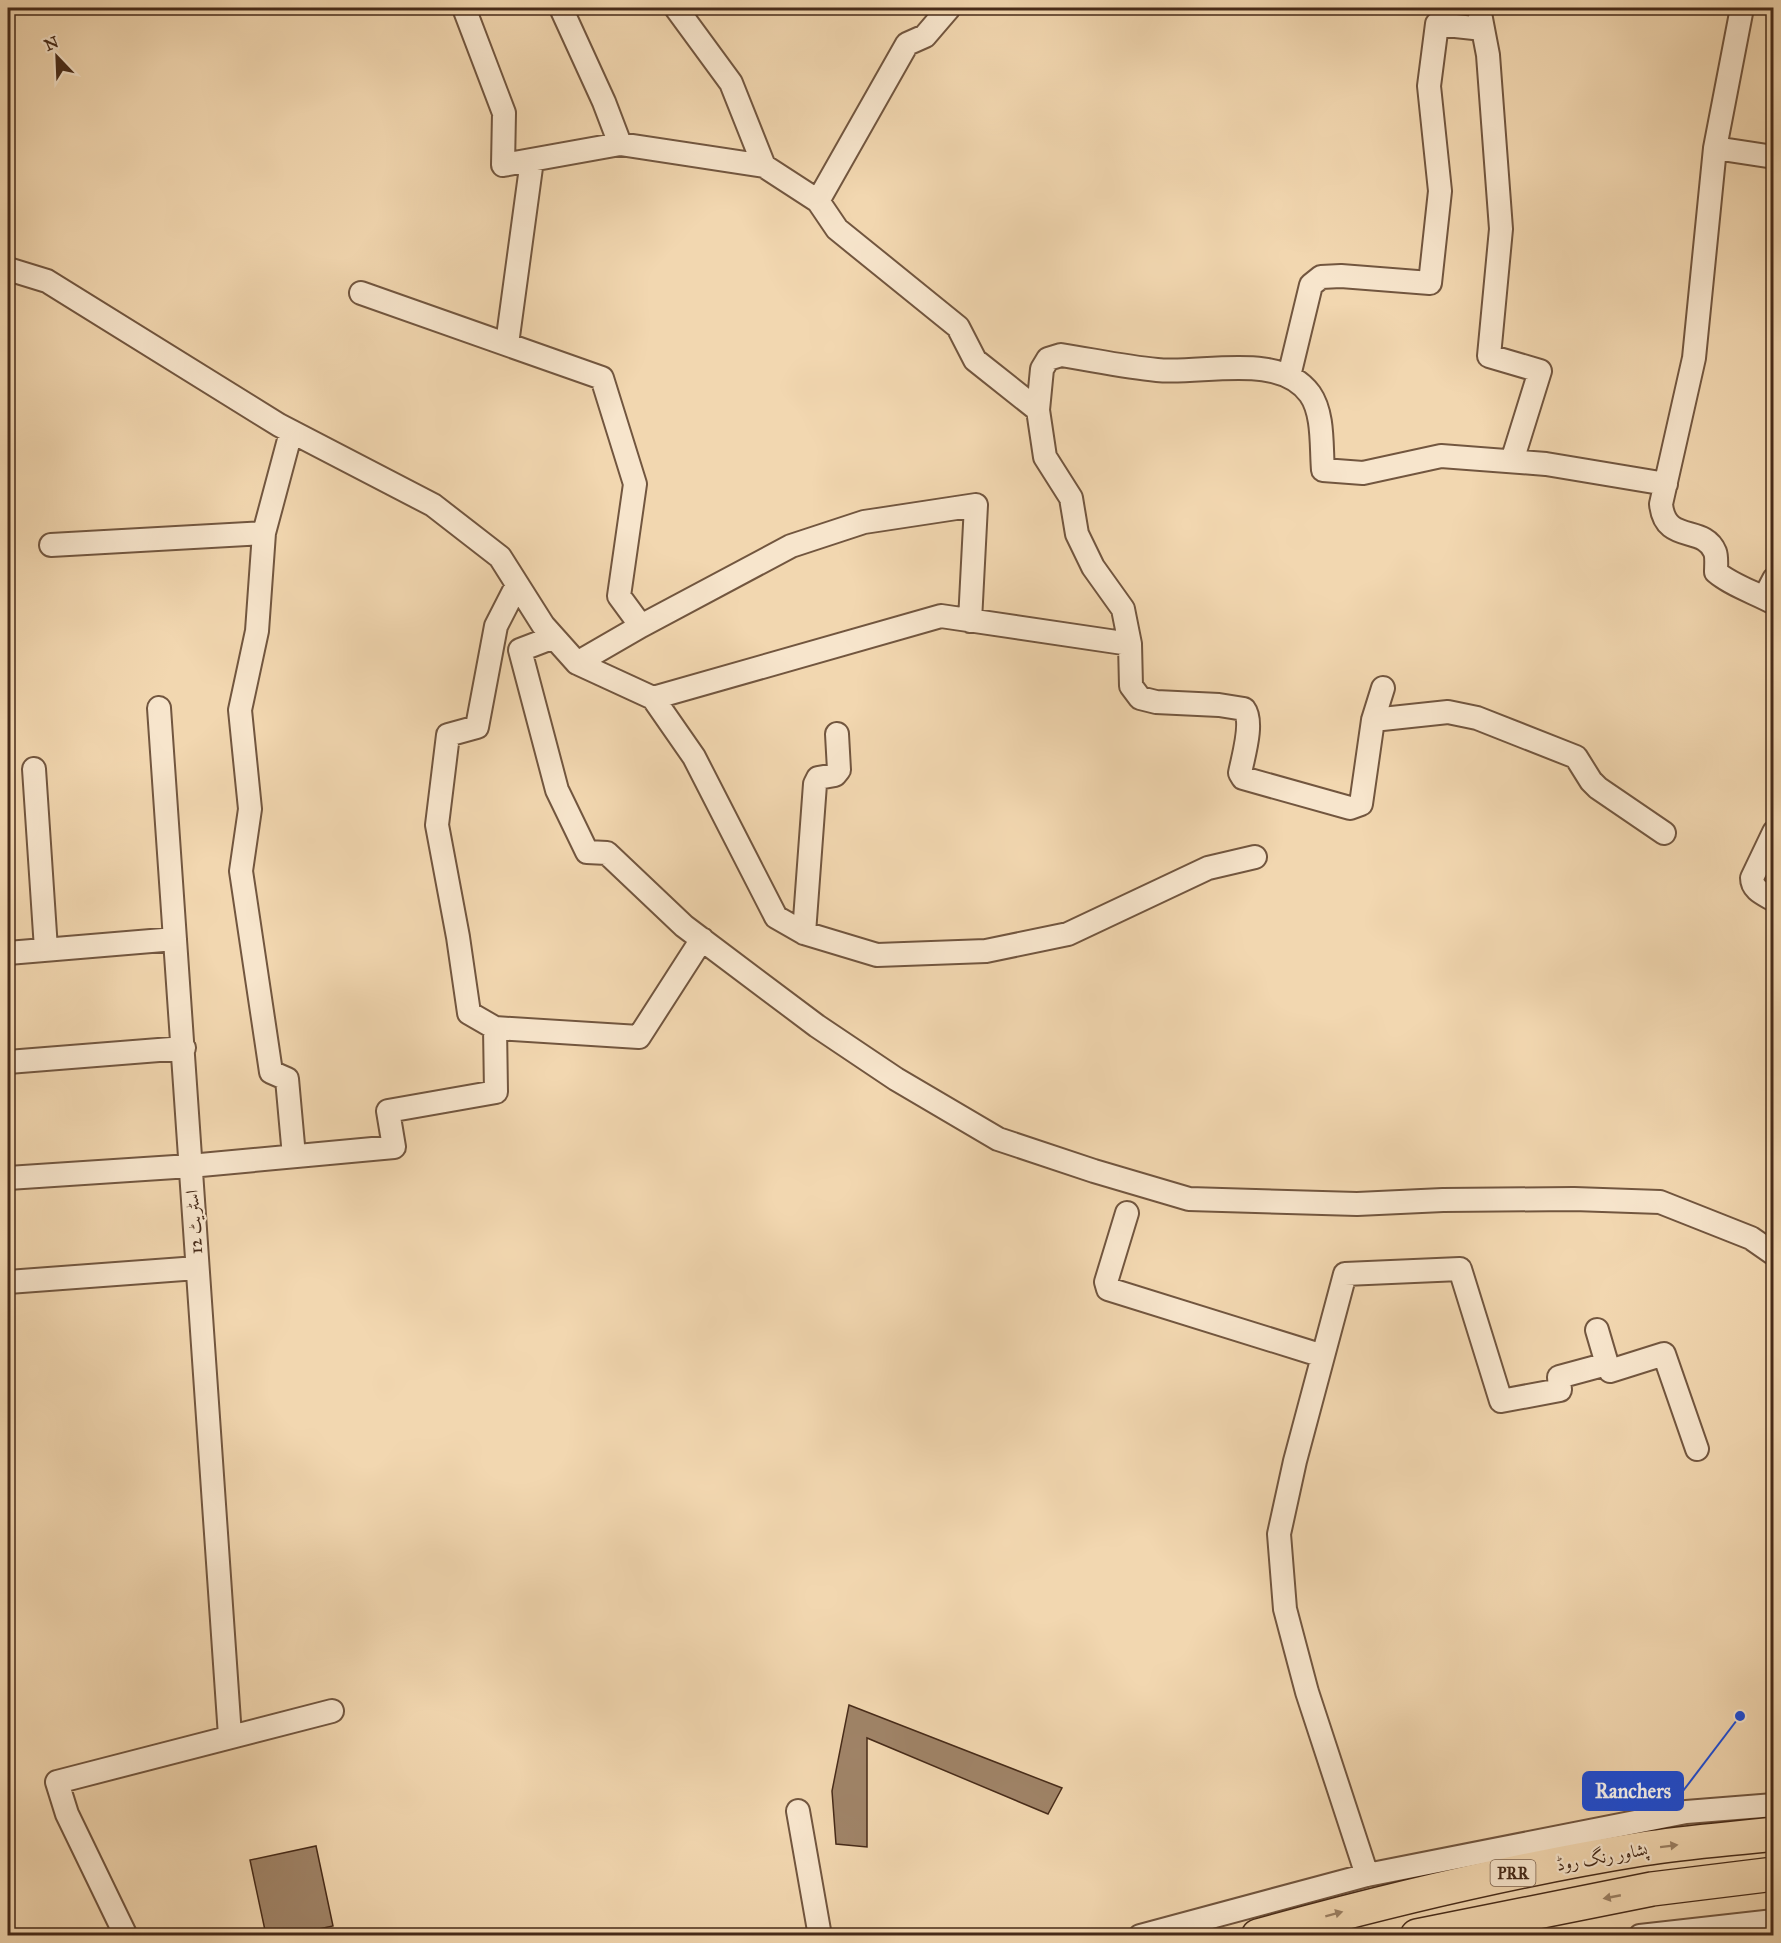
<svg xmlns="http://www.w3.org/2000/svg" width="1781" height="1943" viewBox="0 0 1781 1943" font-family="'IM FELL Great Primer',Amiri,serif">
  <rect width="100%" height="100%" fill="#f2d7b0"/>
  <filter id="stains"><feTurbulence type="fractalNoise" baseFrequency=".00333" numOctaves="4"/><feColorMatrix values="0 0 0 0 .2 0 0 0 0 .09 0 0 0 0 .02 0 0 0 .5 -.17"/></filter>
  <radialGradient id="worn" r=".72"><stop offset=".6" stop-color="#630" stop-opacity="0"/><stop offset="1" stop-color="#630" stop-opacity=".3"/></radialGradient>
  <path fill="#a08468" stroke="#472b19" stroke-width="1.5" d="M849,1705L1062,1788L1048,1814L867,1738V1847L836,1844L832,1791Z
    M316,1846L333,1926L290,1935H266L250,1860Z"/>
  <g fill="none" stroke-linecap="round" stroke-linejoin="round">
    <g stroke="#72563f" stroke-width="26">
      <path id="minor" d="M464,8L504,113L503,165L620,144
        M561,8L604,102L620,144L764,166
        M676,8L731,83L764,166L818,201L837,229L958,327L975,360L1038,410
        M1479,8L1488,55L1501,229L1489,356L1540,371L1512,461
        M1742,8L1715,148L1694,358L1661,504C1665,545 1704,524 1715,552C1717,557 1716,566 1716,572C1731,585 1756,593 1774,603
        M1715,148L1774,157
        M818,201L907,44L925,36L949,8
        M8,269L47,281L279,425L433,505L500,557L543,625L577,663L653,698L694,757L776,917L804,933L877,955L986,951L1068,934L1208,868L1255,857
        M361,293L602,378L635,484L619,596L641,626L577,663
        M507,344L532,160
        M1289,376L1311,285L1321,277L1341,276L1430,283L1440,191L1429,86L1437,24L1483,29
        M291,432L264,533L257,631L240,710L250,809L241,871L271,1072L287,1079L294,1156
        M51,545L264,533
        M1764,598L1774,579
        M641,626L791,546L864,522L976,505L970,621
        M554,637L520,650L557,790L587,852L607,853L684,926L817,1026L896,1079L998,1139L1094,1171L1189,1199L1357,1204L1443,1200L1574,1199L1660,1202L1751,1238L1774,1254
        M1383,688L1373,720L1361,804L1350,808L1243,778L1240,773C1243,757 1254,722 1244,709L1219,705L1156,702L1140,698L1131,686L1130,644L1123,609L1093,567L1077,534L1071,498L1045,457L1038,410L1042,369L1048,359L1061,355C1093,360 1125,367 1157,370C1201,375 1279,351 1310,394C1324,414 1321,447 1323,470L1363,473L1441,456L1546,464L1666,484
        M653,698L941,616L1130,644
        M159,708L230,1736
        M1373,720L1448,712L1477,718L1576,757L1591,781L1598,788L1664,833
        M34,769L46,949
        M1774,832L1752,878C1752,890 1764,894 1774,900
        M804,933L815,784L818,778L835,775L839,770L837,734
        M8,953L175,939
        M495,1028L469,1013L458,937L437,825L448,735L477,727L496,626L517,585
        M8,1062L184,1048
        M8,1178L190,1166L394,1147L388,1111L496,1092L495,1028L639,1037L702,939
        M1127,1213L1106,1282L1108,1289L1323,1356
        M8,1282L197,1268
        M1607,1364L1610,1371L1664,1354L1697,1449
        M798,1811L820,1936
        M1367,1875L1307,1692L1285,1609L1279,1534L1295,1461L1345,1274L1460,1269L1501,1401L1560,1390L1559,1377L1607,1364L1597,1330
        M126,1936L67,1814L57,1782L332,1711
        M1140,1936L1367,1875L1686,1812L1774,1805
        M1640,1936L1774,1921"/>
    </g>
    <g stroke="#472b19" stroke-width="36">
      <path id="highway" d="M1258,1936C1384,1901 1512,1870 1642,1849C1685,1842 1730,1839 1774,1834
        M1417,1936L1652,1889L1774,1874"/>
    </g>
    <use href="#minor" stroke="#f7e5cc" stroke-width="22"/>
    <use href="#highway" stroke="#f2d7b0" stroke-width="33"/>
  </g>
  <defs><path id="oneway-solid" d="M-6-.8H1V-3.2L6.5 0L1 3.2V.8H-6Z" transform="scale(1.5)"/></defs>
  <g fill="#9c8164">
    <use href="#oneway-solid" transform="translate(1669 1846) rotate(-7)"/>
    <use href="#oneway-solid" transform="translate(1612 1897) rotate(169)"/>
    <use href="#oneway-solid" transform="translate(1334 1914) rotate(-15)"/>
  </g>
  <g text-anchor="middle" stroke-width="4.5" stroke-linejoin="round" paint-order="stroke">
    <rect fill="#f7e5cc" stroke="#7c634f" stroke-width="1.5" x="1490.5" y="1860" width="45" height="26" rx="4.5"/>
    <g font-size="16" font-weight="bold" fill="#472b19">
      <text x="1513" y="1879">PRR</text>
    </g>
    <g font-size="18" fill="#472b19" stroke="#f7e5cc">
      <text transform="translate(194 1222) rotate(-94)" y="6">اسٹریٹ 12</text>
      <text transform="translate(1602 1857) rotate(-10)" y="6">پشاور رنگ روڈ</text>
    </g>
  </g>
  <path fill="none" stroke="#1d4ed8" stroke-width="2" d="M1740 1716L1683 1791"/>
  <circle fill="#1d4ed8" stroke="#f7e5cc" stroke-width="2" cx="1740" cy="1716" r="6"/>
  <rect fill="#1d4ed8" stroke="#1d4ed8" stroke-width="2" x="1583" y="1772" width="100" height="38" rx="6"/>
  <g font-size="20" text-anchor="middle" font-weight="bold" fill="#fff">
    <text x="1633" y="1798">Ranchers</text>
  </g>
  <rect width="1781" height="1943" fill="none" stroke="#f2d7b0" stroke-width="30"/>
  <rect x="9" y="9" width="1763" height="1925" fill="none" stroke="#472b19" stroke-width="3"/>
  <rect x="15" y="15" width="1751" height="1913" fill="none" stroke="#472b19" stroke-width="1.5"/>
  <g transform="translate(57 57) rotate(337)" stroke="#f7e5cc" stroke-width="4.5" paint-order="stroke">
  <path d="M0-4.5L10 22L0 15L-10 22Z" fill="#472b19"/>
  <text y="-9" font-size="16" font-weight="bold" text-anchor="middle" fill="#472b19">N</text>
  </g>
  <rect width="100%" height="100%" filter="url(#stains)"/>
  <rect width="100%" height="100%" fill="url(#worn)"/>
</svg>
